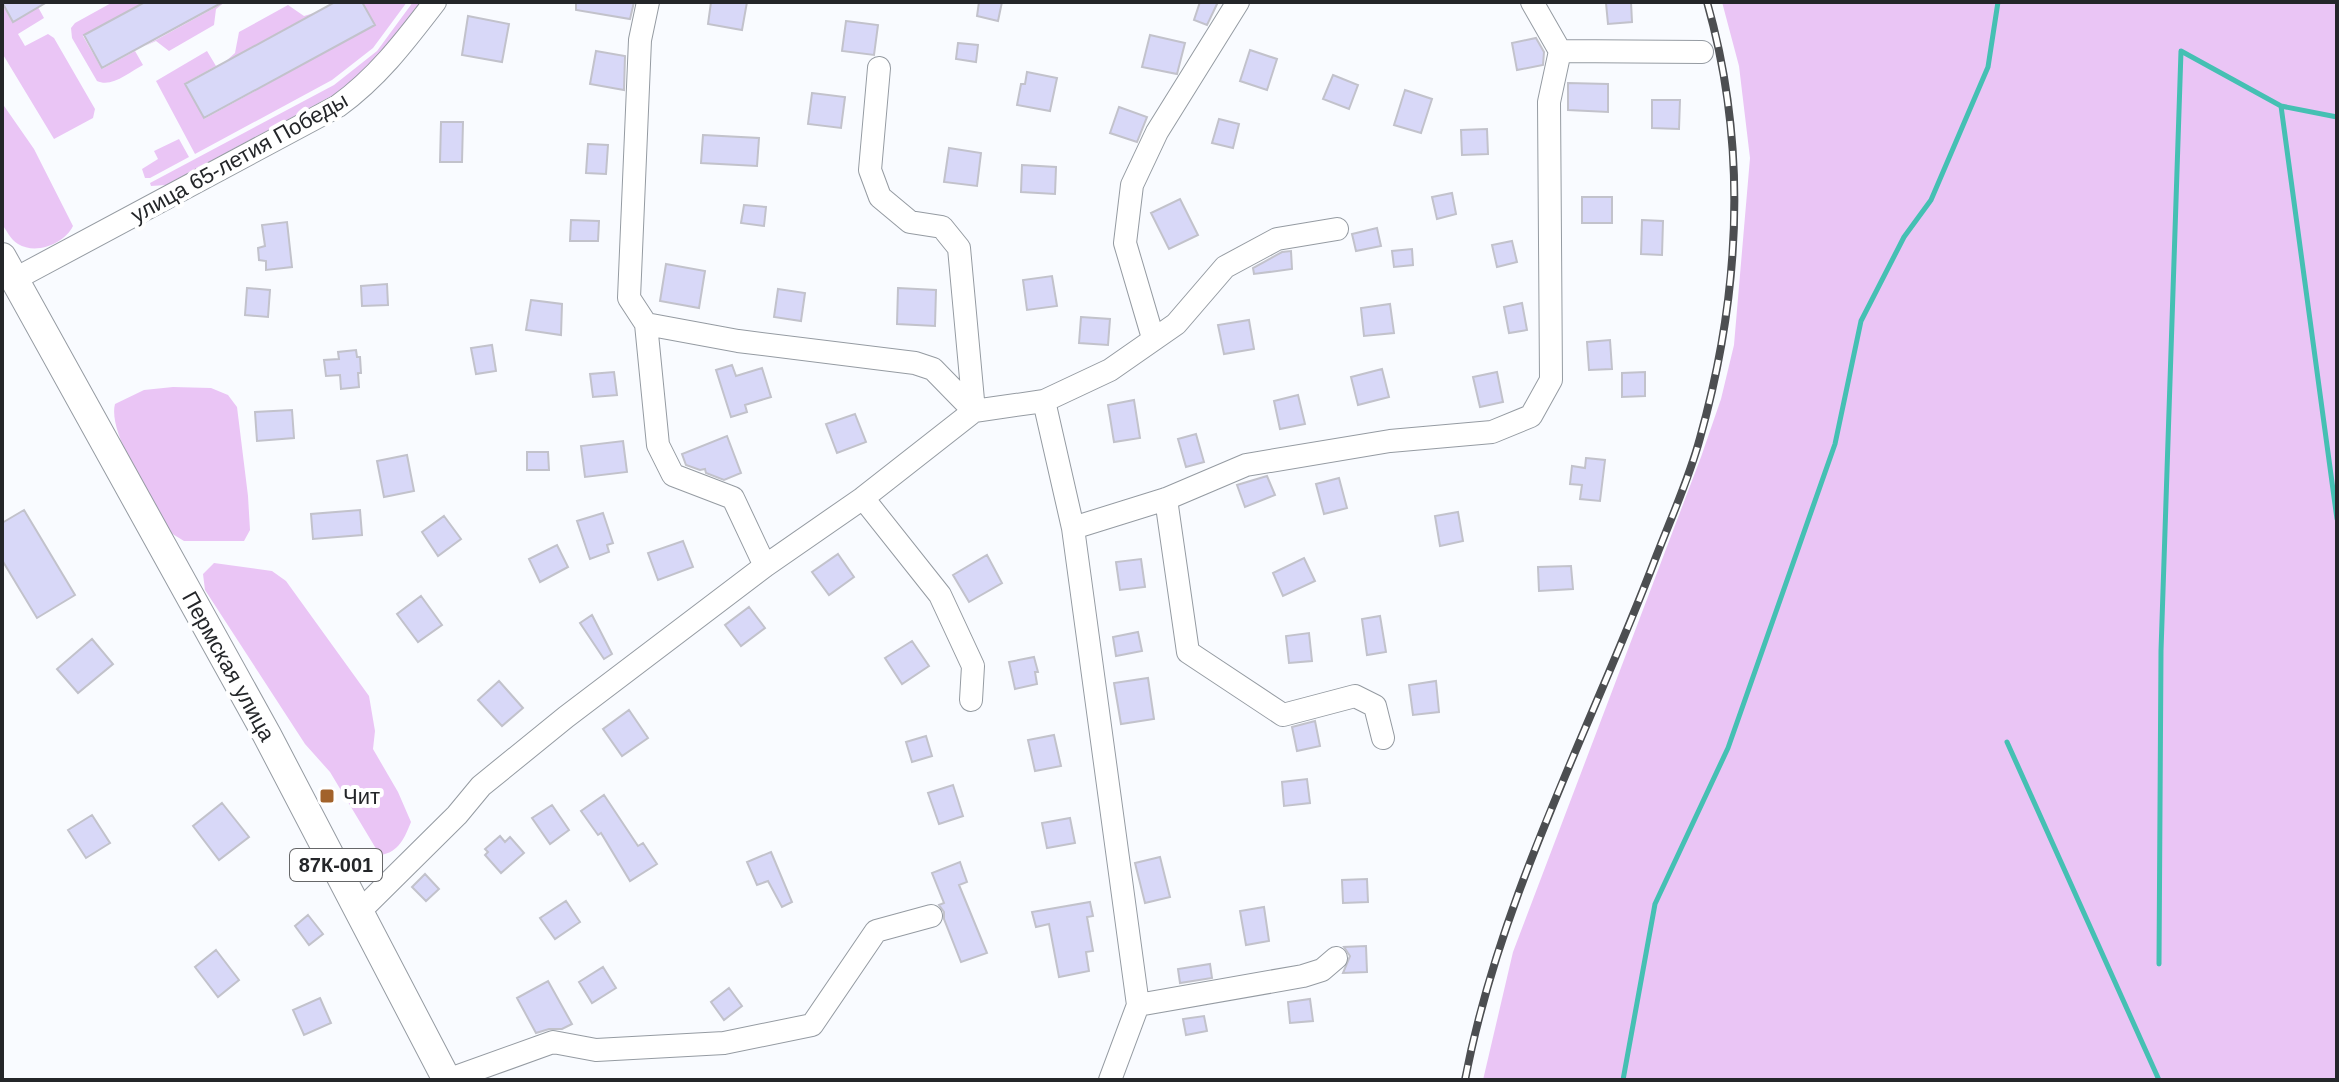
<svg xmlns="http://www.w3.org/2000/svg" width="2339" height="1082" viewBox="0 0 2339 1082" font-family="Helvetica,sans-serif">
  <rect width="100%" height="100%" fill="#f9fbff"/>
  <path fill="#eac5f5" d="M113,2H144L83,36L102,69L135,51L143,65C129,72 112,88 97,81L72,38L71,28L75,23Z
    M225,2L216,9L214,25L169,51L156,41L145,46Z
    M362,2H407L373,48L332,80L195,154L156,81L207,51L216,66L185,83L204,119L375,25Z
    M413,2H424L383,58L339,92L166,185L151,186L150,183L334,85L377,51Z
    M1722,2H2337V1080H1483L1513,952L1701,457L1721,399L1734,345L1750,158L1739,66Z
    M2,4L13,22L38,7L44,18L18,34L25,46L48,34L54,38L95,109L93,118L54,139L2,53Z
    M288,5L304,16L314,13L225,62L235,53L239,32Z
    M2,103L34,149L73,226C64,244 36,255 18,244C10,239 7,231 2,224Z
    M179,139L189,157L150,178H145L142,169L158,159L154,151Z
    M173,387L211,388L228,395L237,407L248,496L250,530L244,541H184L171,533C155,504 107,434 115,404L144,390Z
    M214,563L272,571L286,581L369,696L375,731L373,749L398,792L411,822C405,837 399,852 381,855L375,847L330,772L305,744L205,590L203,574Z"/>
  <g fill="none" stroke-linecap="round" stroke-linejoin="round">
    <path stroke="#45c0b3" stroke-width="5" d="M2281,106L2337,519
      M2007,742L2159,1080
      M2159,964L2161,651L2181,51L2281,106L2337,117
      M1623,1080L1655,904L1728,748L1835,444L1861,321L1904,237L1931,200L1988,67L1998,2"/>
  </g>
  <path fill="#d8d8f8" stroke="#c2c2cb" stroke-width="2" d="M2,2H47L13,22Z
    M145,2H223L102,68L84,35Z
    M335,2H362L375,25L204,118L185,84Z
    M576,2H634L630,19L576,10Z
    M711,2H747L742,30L708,24Z
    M979,2H1002L998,21L977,16Z
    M1200,2H1218L1207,25L1194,20Z
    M1631,2L1632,22L1608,24L1606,3Z
    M468,16L509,24L502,62L462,55Z
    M846,21L878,25L874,55L842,51Z
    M1150,35L1185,43L1177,74L1142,67Z
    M1536,38L1544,52L1543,65L1517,70L1512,43Z
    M958,43L978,45L976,62L956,59Z
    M1250,50L1277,59L1267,90L1240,81Z
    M596,51L625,56L624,90L590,84Z
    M1027,72L1057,78L1050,111L1017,105L1021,84H1025Z
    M1333,75L1358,85L1349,109L1323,99Z
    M1568,83L1608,84V112L1568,110Z
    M1405,90L1432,99L1421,133L1394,125Z
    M812,93L845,97L841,128L808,124Z
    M1652,100H1680L1679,129L1652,128Z
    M1119,107L1147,117L1137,142L1110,133Z
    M1219,119L1239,124L1233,148L1212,143Z
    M441,122H463L462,162H440Z
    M1487,129L1488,154L1462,155L1461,130Z
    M703,135L759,138L757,166L701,163Z
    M588,144L608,145L606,174L586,173Z
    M949,148L981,153L977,186L944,182Z
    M1022,165L1056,167L1055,194L1021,192Z
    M1452,193L1456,214L1437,219L1432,197Z
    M1582,197H1612V223H1582Z
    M1180,199L1198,235L1169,249L1151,213Z
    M744,205L766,207L764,226L741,223Z
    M571,220L599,221L598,241H570Z
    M1642,220L1663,221L1662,255L1641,254Z
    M287,222L292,267L266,270V261L259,260L258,248L265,246L262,225Z
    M1377,228L1381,246L1356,251L1352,234Z
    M1512,241L1517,262L1497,267L1492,245Z
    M1412,249L1413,265L1394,267L1392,251Z
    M1291,251L1292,269L1254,274L1253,268L1282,252Z
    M666,264L705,271L699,308L660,301Z
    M1052,276L1057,306L1027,310L1023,280Z
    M387,284L388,305L362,306L361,286Z
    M247,288L270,290L268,317L245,315Z
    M898,288L936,290L935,326L897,324Z
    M778,289L805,293L801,321L774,317Z
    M531,300L562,304L561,335L526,330Z
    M1522,303L1527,330L1509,333L1504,307Z
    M1390,304L1394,333L1364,336L1361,308Z
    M1081,317L1110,319L1108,345L1079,343Z
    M1249,320L1254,349L1224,354L1218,325Z
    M1610,340L1612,369L1589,370L1587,342Z
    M492,345L496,371L476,374L471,348Z
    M356,350L357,357H360L361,373H358L359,387L341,389L340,375L326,376L324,360L339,359L338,352Z
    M732,365L736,376L762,368L771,397L745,405L747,412L731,417L716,370Z
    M1382,369L1389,397L1358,405L1351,377Z
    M614,372L617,395L593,397L590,374Z
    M1497,372L1503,402L1480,407L1473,377Z
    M1645,372V396L1622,397V373Z
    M1298,395L1305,424L1280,429L1274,401Z
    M1134,400L1140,438L1114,442L1108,405Z
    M292,410L294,438L257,441L255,412Z
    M855,414L866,442L837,453L826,424Z
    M1196,434L1204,462L1186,467L1178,439Z
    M727,436L741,473L724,480L706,473L705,469L700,470L686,465L682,454Z
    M623,441L627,472L585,477L581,446Z
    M527,452H548L549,470H527Z
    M407,455L414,491L384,497L377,461Z
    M1586,458L1605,460L1600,501L1580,499L1582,485L1570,484L1572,466L1585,468Z
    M1267,476L1275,495L1245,507L1237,485Z
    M1339,478L1347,508L1324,514L1316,484Z
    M24,510L75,595L37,618L2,560V523Z
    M360,510L362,535L313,539L311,514Z
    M1458,512L1463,541L1440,546L1435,516Z
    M603,513L613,543L607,545L609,552L590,559L577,521Z
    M444,516L461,539L438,556L422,532Z
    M683,541L693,567L658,580L648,553Z
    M557,545L568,567L540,582L529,559Z
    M838,554L854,577L829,595L812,572Z
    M987,555L1002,583L969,602L953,575Z
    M1304,558L1315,581L1283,596L1273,573Z
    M1141,559L1145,587L1120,590L1116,562Z
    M1571,566L1573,589L1539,591L1538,567Z
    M421,596L442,625L418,642L397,614Z
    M749,607L765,628L741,646L725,625Z
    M592,615L612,654L604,659L580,623Z
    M1380,616L1386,652L1367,655L1362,619Z
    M1138,632L1142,651L1116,656L1113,637Z
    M1309,633L1312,661L1289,663L1286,636Z
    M92,639L113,664L78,693L57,669Z
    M912,641L929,666L902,684L885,658Z
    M1034,657L1038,672H1035L1037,684L1015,689L1009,662Z
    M1148,678L1154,719L1121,724L1114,683Z
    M499,681L523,708L502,726L478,700Z
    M1436,681L1439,712L1413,715L1409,685Z
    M629,710L648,738L622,756L603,729Z
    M1315,721L1320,746L1297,751L1292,727Z
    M1054,735L1061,766L1035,771L1028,740Z
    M926,736L932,756L912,762L906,742Z
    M1307,779L1310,803L1284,806L1282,782Z
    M953,785L963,816L939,824L928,793Z
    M604,795L638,846L643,843L657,864L630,881L601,833L598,835L581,811Z
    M222,803L249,837L219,860L193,826Z
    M552,805L569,830L550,844L532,818Z
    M92,815L110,843L86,858L68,830Z
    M1070,818L1075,843L1047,848L1042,823Z
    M500,836L505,842L510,837L524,853L501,873L485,855L488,852L485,849Z
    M771,852L792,902L782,907L768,881L757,885L747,862Z
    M1160,857L1170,897L1145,903L1135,863Z
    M960,862L967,882L959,885L987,953L961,962L944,919V912L939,905L944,903L932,873Z
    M425,874L439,889L426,901L412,887Z
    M1367,879L1368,902L1343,903L1342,880Z
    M566,901L580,922L555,939L540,918Z
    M1090,902L1093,916L1087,917L1093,951L1086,952L1089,971L1059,977L1049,924L1036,927L1032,912Z
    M1264,907L1269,941L1246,945L1240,911Z
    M308,915L323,934L309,945L295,926Z
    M1366,946L1367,972L1343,973L1350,956L1344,947Z
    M216,950L239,980L218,997L195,967Z
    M1210,964L1212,978L1180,983L1178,969Z
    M603,967L616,988L592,1003L579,982Z
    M548,981L572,1024L562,1029H549L536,1033L517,998Z
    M729,988L742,1006L724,1020L711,1002Z
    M320,998L331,1023L304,1035L293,1010Z
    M1310,999L1313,1021L1290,1023L1288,1002Z
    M1204,1016L1207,1031L1186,1035L1183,1019Z"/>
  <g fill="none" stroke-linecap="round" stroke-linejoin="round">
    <g stroke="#959ba2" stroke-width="24">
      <path id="minor" d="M1532,2L1560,51L1702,52
        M879,68L870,170L880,197L910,222L942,227L959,248L974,411
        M15,279L338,106C378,77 405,41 435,2
        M646,324L629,298L640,40L648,2
        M1153,338L1125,243L1132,185L1157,132L1238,2
        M1044,401L1073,528L1138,1005L1110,1080
        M863,498L940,595L973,666L971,700
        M1166,499L1188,652L1283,715L1355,696L1375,706L1383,738
        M1073,528L1166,499L1246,465L1390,441L1492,432L1531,416L1551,380L1549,102L1560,51
        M765,566L733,498L673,475L658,445L646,324L738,341L915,363L933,369L974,411
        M359,912L457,815L481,786L566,717L765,566L863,498L974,411L1044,401L1110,370L1176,324L1225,267L1277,239L1337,229
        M1138,1005L1303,976L1322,970L1336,958
        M447,1080L553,1042L596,1050L724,1043L812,1025L876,931L931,916"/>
    </g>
    <g stroke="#959ba2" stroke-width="30">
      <path id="major" d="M2,257L267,735L447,1080"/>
    </g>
    <use href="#minor" stroke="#fff" stroke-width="22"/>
    <use href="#major" stroke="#fff" stroke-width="28"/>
    <g stroke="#4c4e51" stroke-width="8">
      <path id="rail" d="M1465,1080C1500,897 1590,730 1656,557C1671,518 1689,479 1700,438C1740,295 1748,146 1707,2"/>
    </g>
    <use href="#rail" stroke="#fff" stroke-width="5" stroke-dasharray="15" stroke-linecap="butt"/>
  </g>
  <rect fill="#a2622b" stroke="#fff" stroke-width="3" x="319" y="788" width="16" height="16" rx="4"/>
  <g text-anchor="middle" stroke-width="8" stroke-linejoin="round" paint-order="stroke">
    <rect fill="#fff" stroke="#666769" stroke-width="2" x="290" y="849" width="92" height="32" rx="6"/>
    <g font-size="20" font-weight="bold" fill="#242629">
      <text x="336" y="872">87К-001</text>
    </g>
    <g font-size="22" fill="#242629" stroke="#fff">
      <text transform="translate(239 157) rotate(-29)" y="8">улица 65-летия Победы</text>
      <text transform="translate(229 666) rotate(61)" y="8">Пермская улица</text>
    </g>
    <g font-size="22" fill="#242629" stroke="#fff" text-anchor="start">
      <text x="343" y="804">Чит</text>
    </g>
  </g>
  <rect width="2339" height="1082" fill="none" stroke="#242629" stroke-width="8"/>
</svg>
